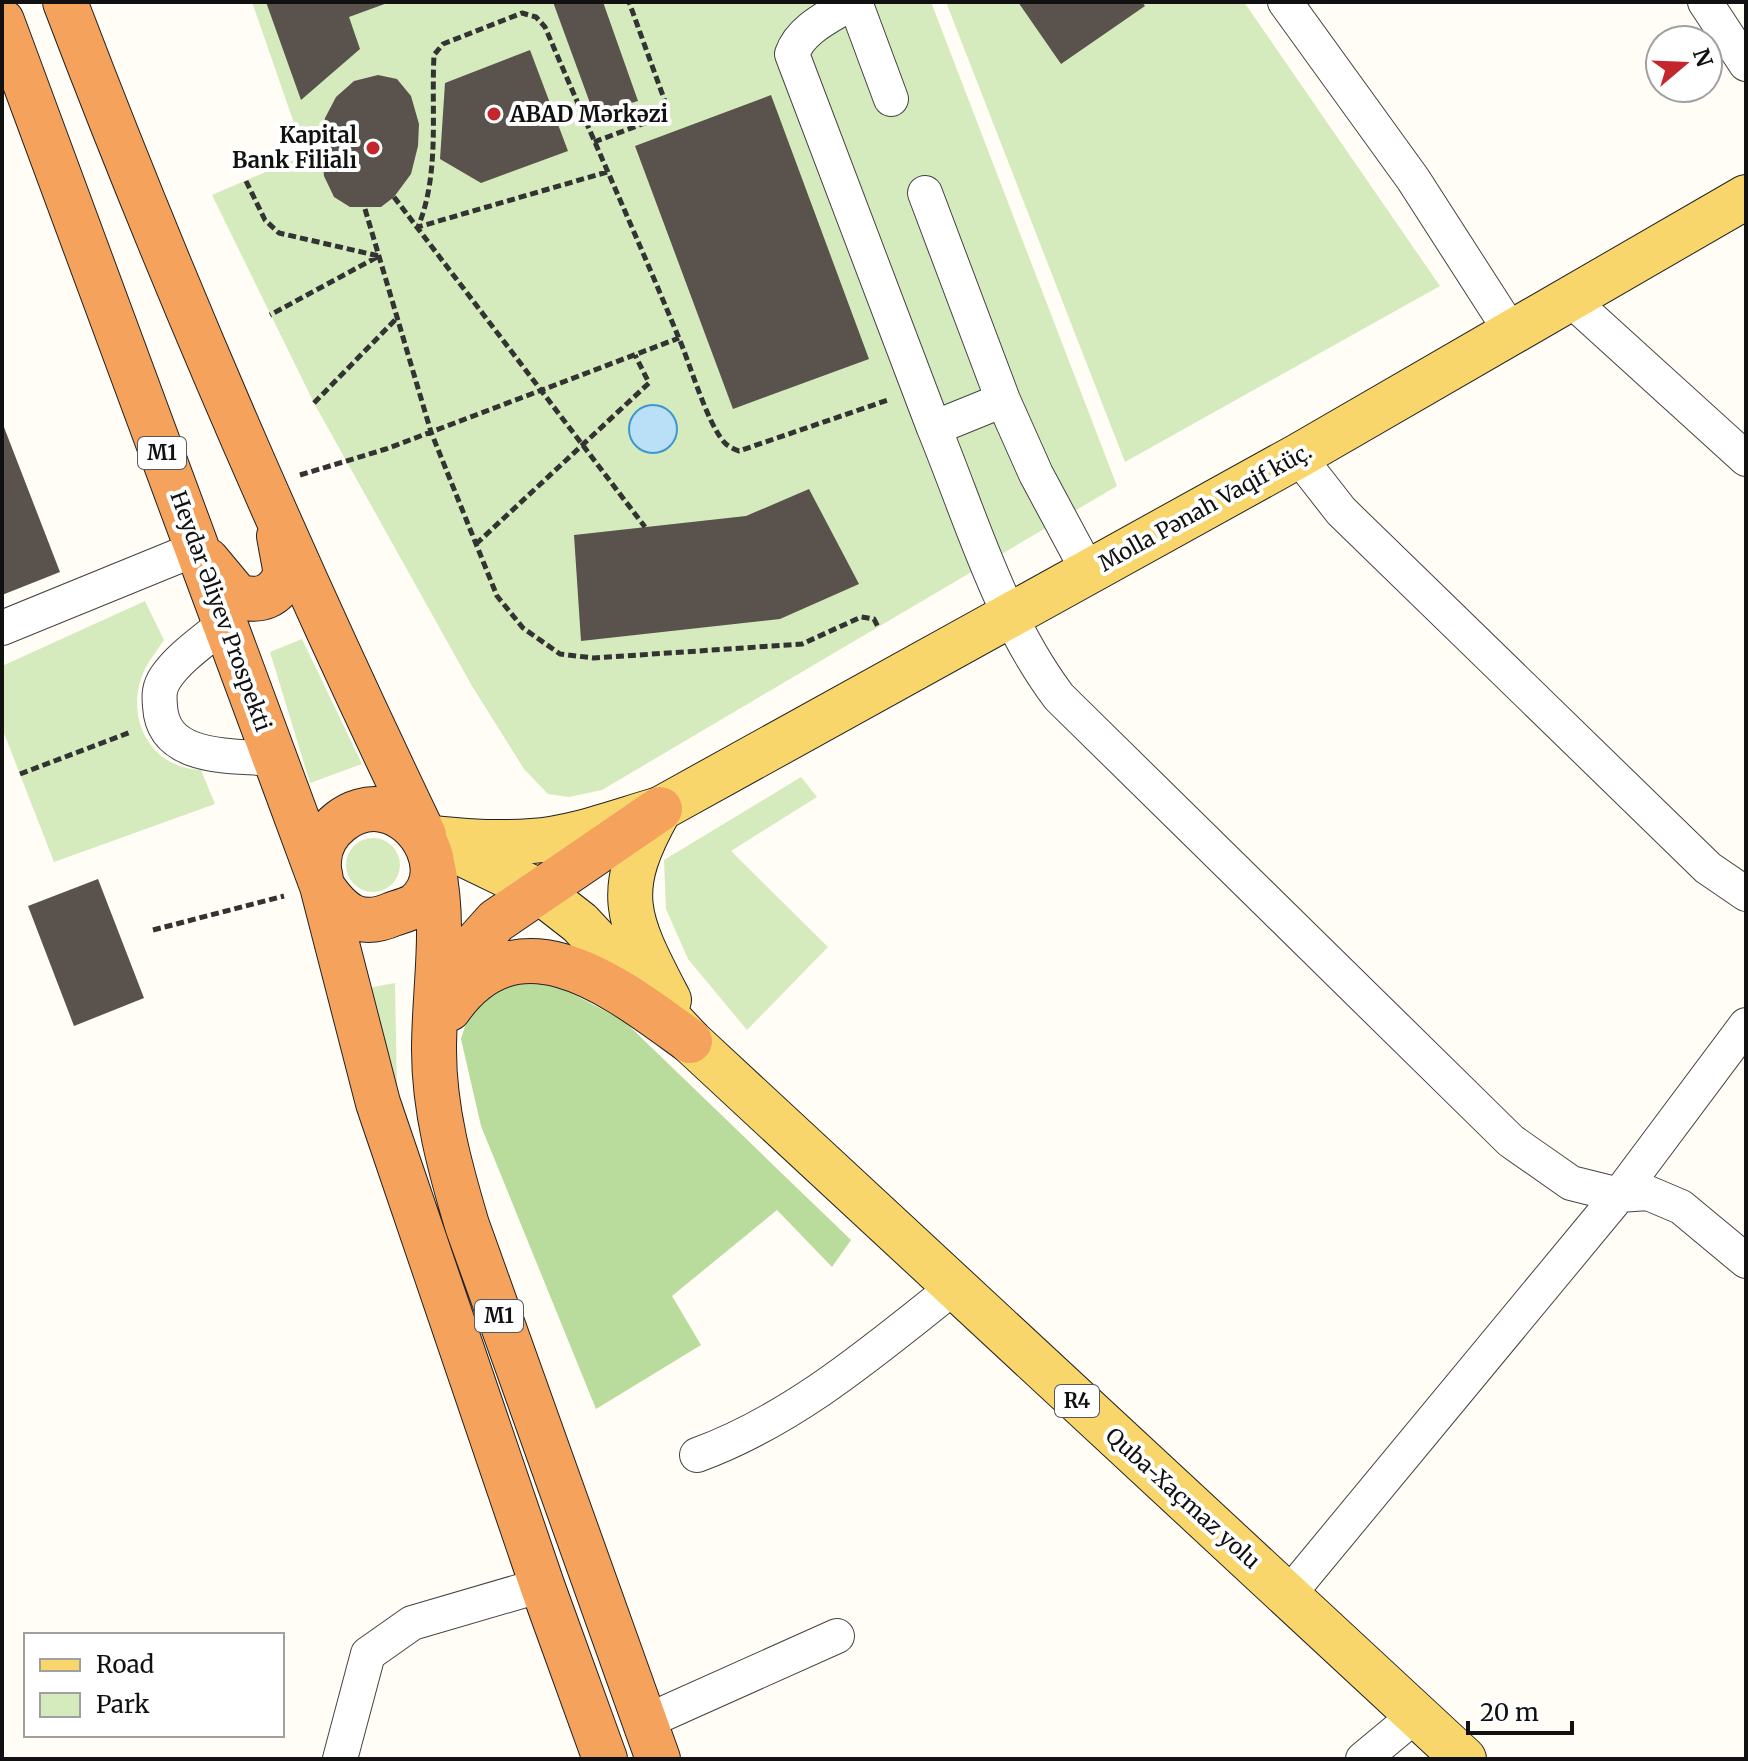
<svg xmlns="http://www.w3.org/2000/svg" width="1748" height="1761" viewBox="0 0 1748 1761" font-family="Merriweather,serif">
  <rect width="100%" height="100%" fill="#fffdf5"/>
  <path fill="#d5ebbd" d="M252,2H931L1117,486L602,790L569,797L548,794L524,769L472,686L314,403L212,195L305,155Z
    M946,2H1244L1440,286L1125,462Z
    M145,601L164,640C158,649 151,658 146,667C122,713 148,768 201,770L215,804L54,862L2,728V666Z
    M302,639L362,764L310,783L270,652Z
    M801,777L817,797L731,851L828,947L747,1030L688,959L666,909L664,860Z
    M346 865a27 27 0 1 1 54 0a27 27 0 1 1-54 0Z
    M395,983L397,1092L368,988Z"/>
  <path fill="#b9dc9c" d="M545,979L624,1021L851,1240L832,1267L777,1210L672,1296L701,1345L596,1409L481,1126L461,1039L469,1014L498,989Z"/>
  <path fill="#b9e0f7" stroke="#3f96cf" stroke-width="2" d="M629 429a24 24 0 1 1 48 0a24 24 0 1 1-48 0Z"/>
  <path fill="#5a524d" d="M266,2H390L349,17L360,49L301,100Z
    M553,2H603L638,101L594,114Z
    M1018,2H1142L1145,6L1061,64Z
    M530,50L568,151L481,183L440,159L445,83Z
    M378,75L397,79L411,96L419,124L418,146L411,174L394,197L381,207H350L334,197L324,176L321,147L325,118L336,97L354,81Z
    M771,95L869,359L733,409L635,146Z
    M2,422L60,572L2,595Z
    M809,489L859,584L780,619L581,641L574,535L746,516Z
    M98,879L144,998L74,1026L28,906Z"/>
  <g fill="none" stroke-linecap="round" stroke-linejoin="round">
    <g stroke="#444" stroke-width="36">
      <path id="minor" d="M853,2C831,16 801,28 792,54L934,428
        M855,2L891,99
        M1285,2L1413,179L1512,333
        M1705,2L1746,64
        M925,193L1003,400
        M1571,300L1746,459
        M1298,456L1341,511L1708,868L1746,894
        M1088,571L1036,474L1003,400L934,428C971,518 1000,619 1059,697L1511,1141L1571,1183L1619,1195L1648,1193L1681,1207L1746,1261
        M226,622C207,639 180,656 166,677C159,687 159,695 160,706C163,762 234,755 276,759
        M2,628L198,548
        M697,1455C793,1420 874,1351 953,1288
        M1289,1594L1619,1195L1746,1025
        M645,1722L837,1636
        M340,1759L368,1654L412,1623L542,1585
        M1363,1759L1416,1715"/>
    </g>
    <g stroke="#222" stroke-width="46">
      <path id="major" d="M660,809C612,893 627,919 669,1000
        M425,837C460,841 496,844 532,841C575,838 618,821 660,809L1298,456L1746,197
        M448,847L539,891L580,923L690,1041L1464,1759"/>
    </g>
    <g stroke="#222" stroke-width="46">
      <path id="highway" d="M65,2C173,286 293,562 424,835
        M2,21L322,886C341,914 359,929 393,914C399,912 410,909 416,905C453,874 422,817 383,810C353,804 320,830 319,861C318,869 321,878 322,886L378,1103L542,1585L605,1759
        M207,560L237,596C260,603 276,597 286,574L279,536
        M433,867C446,928 434,989 434,1050C434,1110 450,1168 467,1225L658,1759
        M443,1006L462,959L496,921L660,809
        M449,1009C520,908 619,990 690,1041"/>
    </g>
    <path stroke="#333" stroke-width="5" stroke-dasharray="8 4" stroke-linecap="butt" d="M594,142L661,117L667,107L629,2
      M607,172L418,227C440,173 431,113 434,55L443,44L522,13L536,17L545,27C589,130 635,232 678,336C690,363 706,421 724,442C727,446 734,449 739,451L888,400
      M246,181L265,220L279,233L379,256L270,315
      M394,197L645,527
      M365,209L431,432L497,596L523,628L560,654L594,658L802,644L861,617L874,619L878,627
      M314,403L397,318
      M300,475L386,449L679,338
      M476,544L649,383L635,355
      M20,774L131,732
      M153,930L284,896"/>
    <use href="#minor" stroke="#fff" stroke-width="34"/>
    <use href="#major" stroke="#f9d66b" stroke-width="44"/>
    <use href="#highway" stroke="#f5a25d" stroke-width="44"/>
  </g>
  <g fill="#c4262e" stroke="#fff" stroke-width="3">
    <circle cx="494" cy="114" r="8"/>
    <circle cx="373" cy="148" r="8"/>
  </g>
  <g text-anchor="middle" stroke-width="8" stroke-linejoin="round" paint-order="stroke">
    <g fill="#fff" stroke="#585858" stroke-width="2">
      <rect x="138" y="437" width="48" height="32" rx="6"/>
      <rect x="475" y="1300" width="48" height="32" rx="6"/>
      <rect x="1055" y="1385" width="44" height="32" rx="6"/>
    </g>
    <g font-size="20" font-weight="bold" fill="#111">
      <text x="162" y="460">M1</text>
      <text x="499" y="1323">M1</text>
      <text x="1077" y="1408">R4</text>
    </g>
    <g font-size="22" font-weight="bold" fill="#111" stroke="#fff" text-anchor="start">
      <text x="510" y="122">ABAD Mərkəzi</text>
      <text x="357" y="143" text-anchor="end">Kapital<tspan x="357" dy="25">Bank Filialı</tspan></text>
    </g>
    <g font-size="22" fill="#111" stroke="#fff">
      <text transform="translate(1205 507) rotate(-29)" y="8">Molla Pənah Vaqif küç.</text>
      <text transform="translate(221 611) rotate(70)" y="8">Heydər Əliyev Prospekti</text>
      <text transform="translate(1183 1498) rotate(42)" y="8">Quba-Xaçmaz yolu</text>
    </g>
  </g>
  <rect width="1748" height="1761" fill="none" stroke="#111111" stroke-width="8"/>
  <rect x="24" y="1633" width="260" height="104" fill="#ffffff" stroke="#a0a0a0" stroke-width="2"/>
  <rect x="40" y="1659" width="40" height="12" fill="#f9d66b" stroke="#a0a0a0" stroke-width="2"/>
  <text x="96" y="1673" font-size="24" fill="#111111">Road</text>
  <rect x="40" y="1693" width="40" height="24" fill="#d5ebbd" stroke="#a0a0a0" stroke-width="2"/>
  <text x="96" y="1713" font-size="24" fill="#111111">Park</text>
  <g transform="translate(1684 64) rotate(71)"><circle r="38" fill="#ffffff" stroke="#a0a0a0" stroke-width="2"/>
  <path d="M0-6L14 30L0 20L-14 30Z" fill="#c4262e"/>
  <text y="-12" font-size="22" font-weight="bold" text-anchor="middle" fill="#111111">N</text>
  </g>
  <path d="M1468 1721v12h104v-12" fill="none" stroke="#111111" stroke-width="4"/>
  <text x="1480" y="1721" font-size="24" fill="#111111" stroke="#ffffff" stroke-width="6" paint-order="stroke">20 m</text>
</svg>
